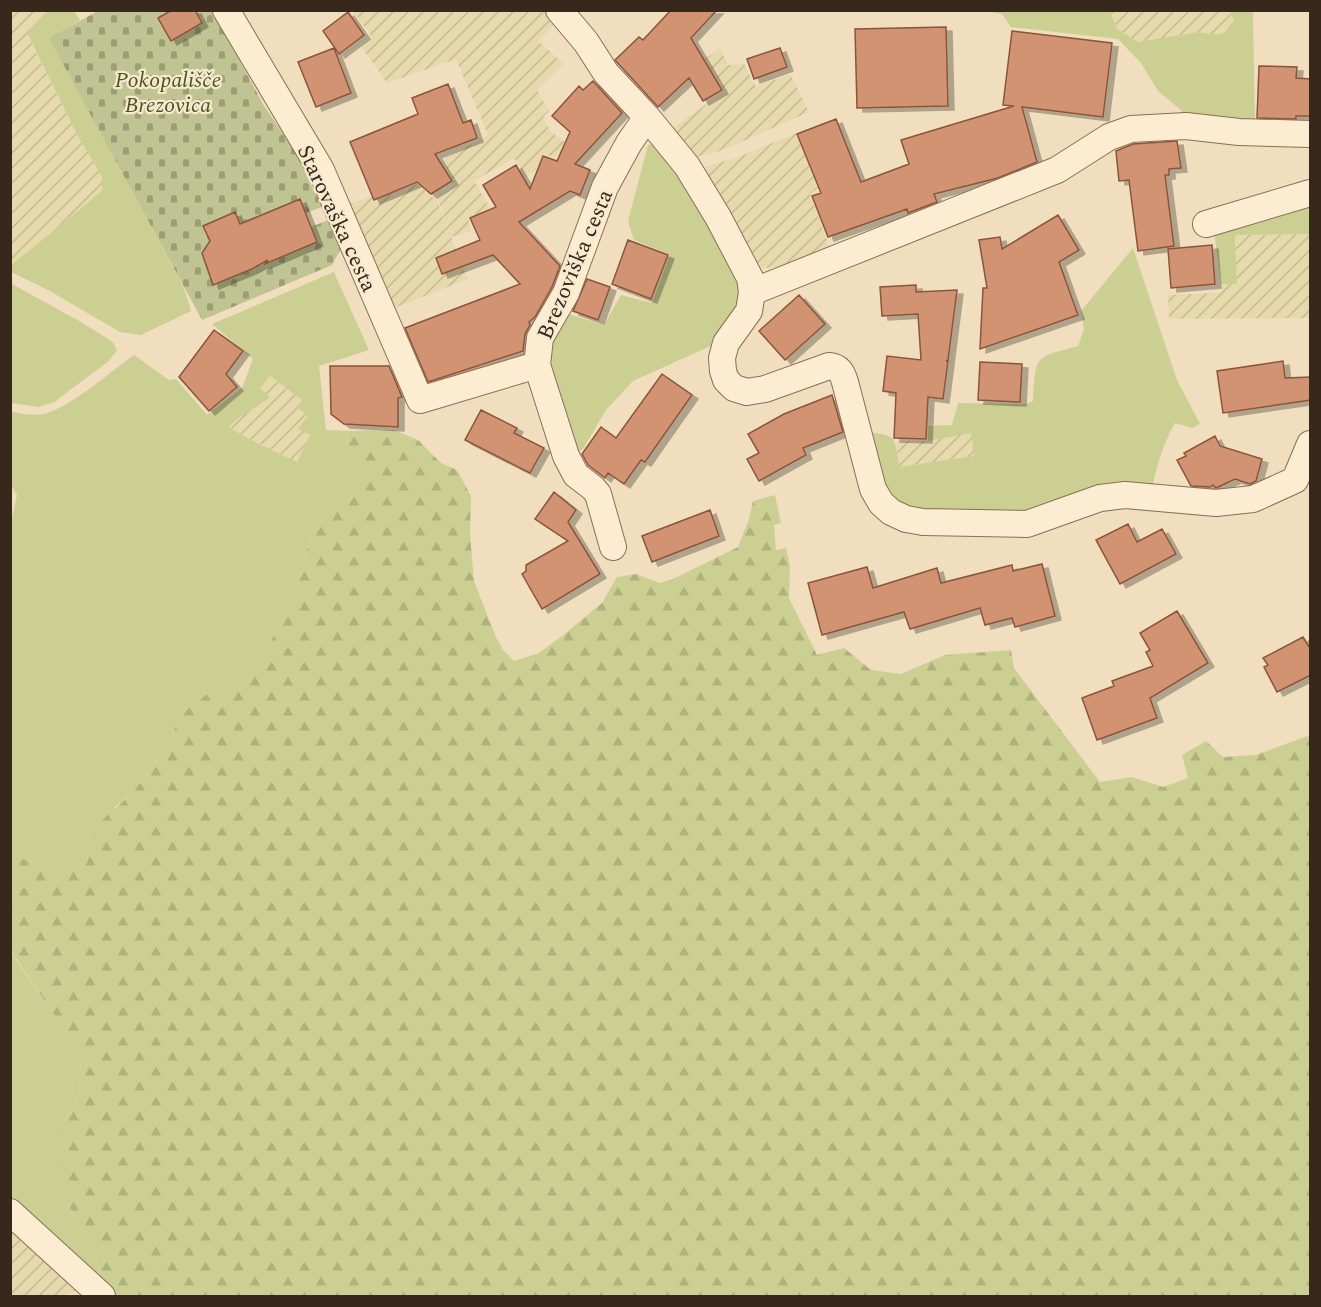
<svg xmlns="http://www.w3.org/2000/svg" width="1321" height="1307" viewBox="0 0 1321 1307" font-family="Spectral,serif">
  <defs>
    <pattern id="farmland-furrows" width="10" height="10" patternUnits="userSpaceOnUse" patternTransform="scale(1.5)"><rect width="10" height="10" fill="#e6d9ac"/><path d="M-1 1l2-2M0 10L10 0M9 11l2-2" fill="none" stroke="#c6ba93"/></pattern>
    <pattern id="forest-firs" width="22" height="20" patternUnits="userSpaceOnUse" patternTransform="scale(1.5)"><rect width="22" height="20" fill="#cccf92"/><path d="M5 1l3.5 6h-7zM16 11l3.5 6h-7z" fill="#b0b27d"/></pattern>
    <pattern id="cemetery-stones" width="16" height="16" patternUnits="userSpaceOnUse" patternTransform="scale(1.5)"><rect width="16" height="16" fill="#c0c392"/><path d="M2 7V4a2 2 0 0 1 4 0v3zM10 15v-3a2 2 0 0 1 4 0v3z" fill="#9d9e76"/></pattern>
    <filter id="shadow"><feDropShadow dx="6" dy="4" stdDeviation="0" flood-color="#0004"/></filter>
  </defs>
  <rect width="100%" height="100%" fill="#f0debf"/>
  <path fill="url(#farmland-furrows)" d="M11,11L48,12L27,34L77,134L102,177V191L11,265Z
    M353,11H546L558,21L538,41L564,64L537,90L549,111L543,117L550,131L569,145L555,158L544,154L535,170L525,177L514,158L474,181L490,208L468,218L471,231L451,237L468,279L389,310L345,206L372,196L374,200L417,184L437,201L450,232L437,197L455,185L448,172L444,159L488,135L456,59L387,83L361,46L372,37Z
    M1110,11H1229L1234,20L1225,32L1218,36L1198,32L1138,42L1117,29Z
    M720,48L728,65L744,64L756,87L790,74L809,112L723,150L693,158L670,130L725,91L705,59Z
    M796,133L818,188L810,194L831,251L780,267L758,268L698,169L739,157Z
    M1310,234V318L1169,319L1168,295L1221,293V284L1237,283L1235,235Z
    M270,376L302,400L308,416L310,435L298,463L249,439L229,427L250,409L270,397L260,388Z
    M971,432L975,456L899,467L896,442L928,441Z
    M10,1220L84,1286L64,1296H11Z"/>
  <path fill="#cccf92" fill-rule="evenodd" d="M47,11H74L80,20L50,38L184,288L191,311L141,335L120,332L48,290L11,272L10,266L102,191V177L77,134L27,33Z
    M985,11H1110L1117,29L1138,42L1198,32L1218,35L1225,32L1234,20L1229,11H1253L1255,128L1187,120L1181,110L1158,91L1141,63L1118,39L1011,27L1002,14Z
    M654,144L701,206L735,275L740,299L737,314L715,344L633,381L606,410L583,449L572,456L549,379V335L562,312L604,325L621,295L652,303L670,255L634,240L628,221L648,145Z
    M1310,200V234L1235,235L1237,284H1221L1214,230Z
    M1133,248L1177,380L1200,424L1192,428L1175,423C1163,444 1157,465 1152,489L1029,515L925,516L892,503L865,432C897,435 895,436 899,467L974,456L971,433L928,441V426L952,425L958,403L1024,404L1033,401C1036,354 1034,358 1078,346L1084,329L1081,311Z
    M334,272L369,350L319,366L326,430L347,431L346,445L358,468L365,485L356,495L346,500L312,532L302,571L288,611L265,651L229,687L206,695L177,722L170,743L133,792L116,806L89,846L87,863L77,872L50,867L10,856V527L17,495L11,485V411C21,414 32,416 43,414C69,409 111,371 134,355L169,380L176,379L207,415L242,388L253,359L212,324ZM270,376L302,400L297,407L308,416L298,429L310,435L297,462L249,439L229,427C242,414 256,408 270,397L260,388Z
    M10,283L81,322L113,342L117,350L109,361L54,402L39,407L11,403Z
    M10,951L57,1019L81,1060L78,1097L61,1127L69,1206L84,1233L97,1260L100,1276L110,1295L11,1202Z"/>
  <path fill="url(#forest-firs)" d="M394,430L418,440L441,463L457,470L471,496L470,535L474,581L496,637L503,650L514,661L539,653L562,636L602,603L617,577L637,574L659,583L671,580L738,547L749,519L753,501L775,495L781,523L774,525L776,550L786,548L790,566L789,598L817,655L844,648L871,670L901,674L945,655L1011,650L1014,668L1100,782L1132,777L1163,787L1188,778L1182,755L1206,741L1223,757L1256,755L1310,735V1296L110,1295L100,1276L97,1260L84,1233L69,1206L61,1163V1127L78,1097L81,1060L57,1019L11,951V856L50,867L77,872L87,863L89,846L98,824L133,792L170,743L177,722L189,708L206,695L229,687L265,651L288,611L302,571L312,532L332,510L346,500L356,495L364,485L358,468L346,445L347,431Z"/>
  <path fill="url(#cemetery-stones)" d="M98,11H213L264,106L295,151L322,207L306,213L300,199L240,224L235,213L203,226L210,241L202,253L210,276L225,280L317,242L311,227L328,220L341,249L332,265L202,320L49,38Z"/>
  <path fill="#d19372" stroke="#8a553b" stroke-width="1.5" filter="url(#shadow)" d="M172,10H195L202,23L171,41L158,18Z
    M671,10H717L691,38L722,90L703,101L689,78L658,107L615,60L639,37L643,40Z
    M348,12L364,35L339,54L323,31Z
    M946,27L948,106L857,108L855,29Z
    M1012,31L1112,43L1103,117L1022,107L1037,162L998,178L934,194L937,202L908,213L907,209L828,237L812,196L821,193L797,134L836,119L861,182L909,164L901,140L1014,106L1003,105Z
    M334,48L351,93L316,107L298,62Z
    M780,48L787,67L754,79L747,59Z
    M1259,66L1297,67L1296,78L1311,79V116H1296V119L1257,118Z
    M593,81L622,113L575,164L590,170L580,195L570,191L519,222L560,266L552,287L535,317L529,322L530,325L525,334L523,351L428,382L405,328L520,284L493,255L442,274L436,258L480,240L470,218L496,207L483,185L516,165L530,189L543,156L557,161L570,132L552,116L579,86L583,90Z
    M448,84L463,123L471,120L477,138L435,154L452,181L431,194L417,182L374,200L350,142L418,114L412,98Z
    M1177,141L1181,168L1169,169V175H1165L1174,246L1138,251L1129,180L1119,181L1116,151L1133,144Z
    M300,199L317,242L265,264L268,260L252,269L213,285L202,253L210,241L203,226L235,212L240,224Z
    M1058,215L1079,250L1059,262L1078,315L980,349L983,288H987L979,240L1000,237L1002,249Z
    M628,240L668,255L651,299L612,284Z
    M1212,245L1215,284L1171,288L1168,249Z
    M587,279L610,287L598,320L573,311Z
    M916,285V292L957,290L948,360L946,361H948L943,399L928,397L926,439L894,438L896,393L883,391L887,356L921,360L918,314L882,316L880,287Z
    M799,295L825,324L785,360L759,331Z
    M214,330L243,351L226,374L237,387L209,411L179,377Z
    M1283,361L1285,378L1311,377V400L1223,413L1217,371Z
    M980,362L1022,364L1020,402L978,400Z
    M330,366H389L402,397L398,398V427L344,424L331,414Z
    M662,374L692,395L645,462L641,460L624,484L608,473L605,478L588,465L582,454L601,427L616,438Z
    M832,395L843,432L803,448L806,455L759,481L747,459L759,453L748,434L784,414Z
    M481,410L517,428L514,433L544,448L530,473L465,440Z
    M1215,436L1220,446L1262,459L1256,481L1250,484L1235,479L1216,488L1213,485L1210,487L1191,486L1177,460L1186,456L1184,453Z
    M554,492L576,510L568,522L600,574L542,609L522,574L526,571V565L568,541L535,519Z
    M710,510L719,536L652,562L642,536Z
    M1128,524L1137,542L1162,529L1176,554L1120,584L1096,540Z
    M1042,564L1055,616L1015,627L1012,618L985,625L980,608L910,629L904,612L822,635L808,583L867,567L873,588L937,568L941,583L1012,565L1013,571Z
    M1177,611L1208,663L1150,698L1157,718L1097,740L1082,698L1114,686L1112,681L1153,666L1146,652L1150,650L1140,633Z
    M1303,637L1311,650V675L1277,692L1264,667L1268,665L1263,658Z"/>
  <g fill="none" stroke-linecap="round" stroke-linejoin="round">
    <g stroke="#8a6e56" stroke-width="28">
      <path id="minor" d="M226,10L321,170L420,400L537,365
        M559,10L586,42L606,73L647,117L687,166L718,217L750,278L752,292L749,311L726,343L722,358L723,371L726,380L734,388L747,392L765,389L829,366C839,367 842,372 845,382L873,489L881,503L891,512L906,519L923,522L1027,524L1100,498L1125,495L1216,503L1253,499L1295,480L1310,444
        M1206,224L1310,193
        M752,292L1057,170L1109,137L1131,129L1186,126L1239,132L1310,134
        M613,547L598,494L593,488L576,475L566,456L537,365L540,338L566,293L605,187L629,143L647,117
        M10,1212L102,1296"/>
    </g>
    <use href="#minor" stroke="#fbecd2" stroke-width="26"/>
  </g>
  <g text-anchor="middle" stroke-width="4.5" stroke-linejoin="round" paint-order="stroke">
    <g font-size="22" font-style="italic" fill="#4c5621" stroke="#f7e9cf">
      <text x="168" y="87">Pokopališče<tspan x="168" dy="25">Brezovica</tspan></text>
    </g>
    <g font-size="22" fill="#38281c" stroke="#f7e9cf">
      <text transform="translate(338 218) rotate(65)" y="8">Starovaška cesta</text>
      <text transform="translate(574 264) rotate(-67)" y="8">Brezoviška cesta</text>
    </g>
  </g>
  <rect width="1321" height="1307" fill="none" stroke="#38281c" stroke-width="24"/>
</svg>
